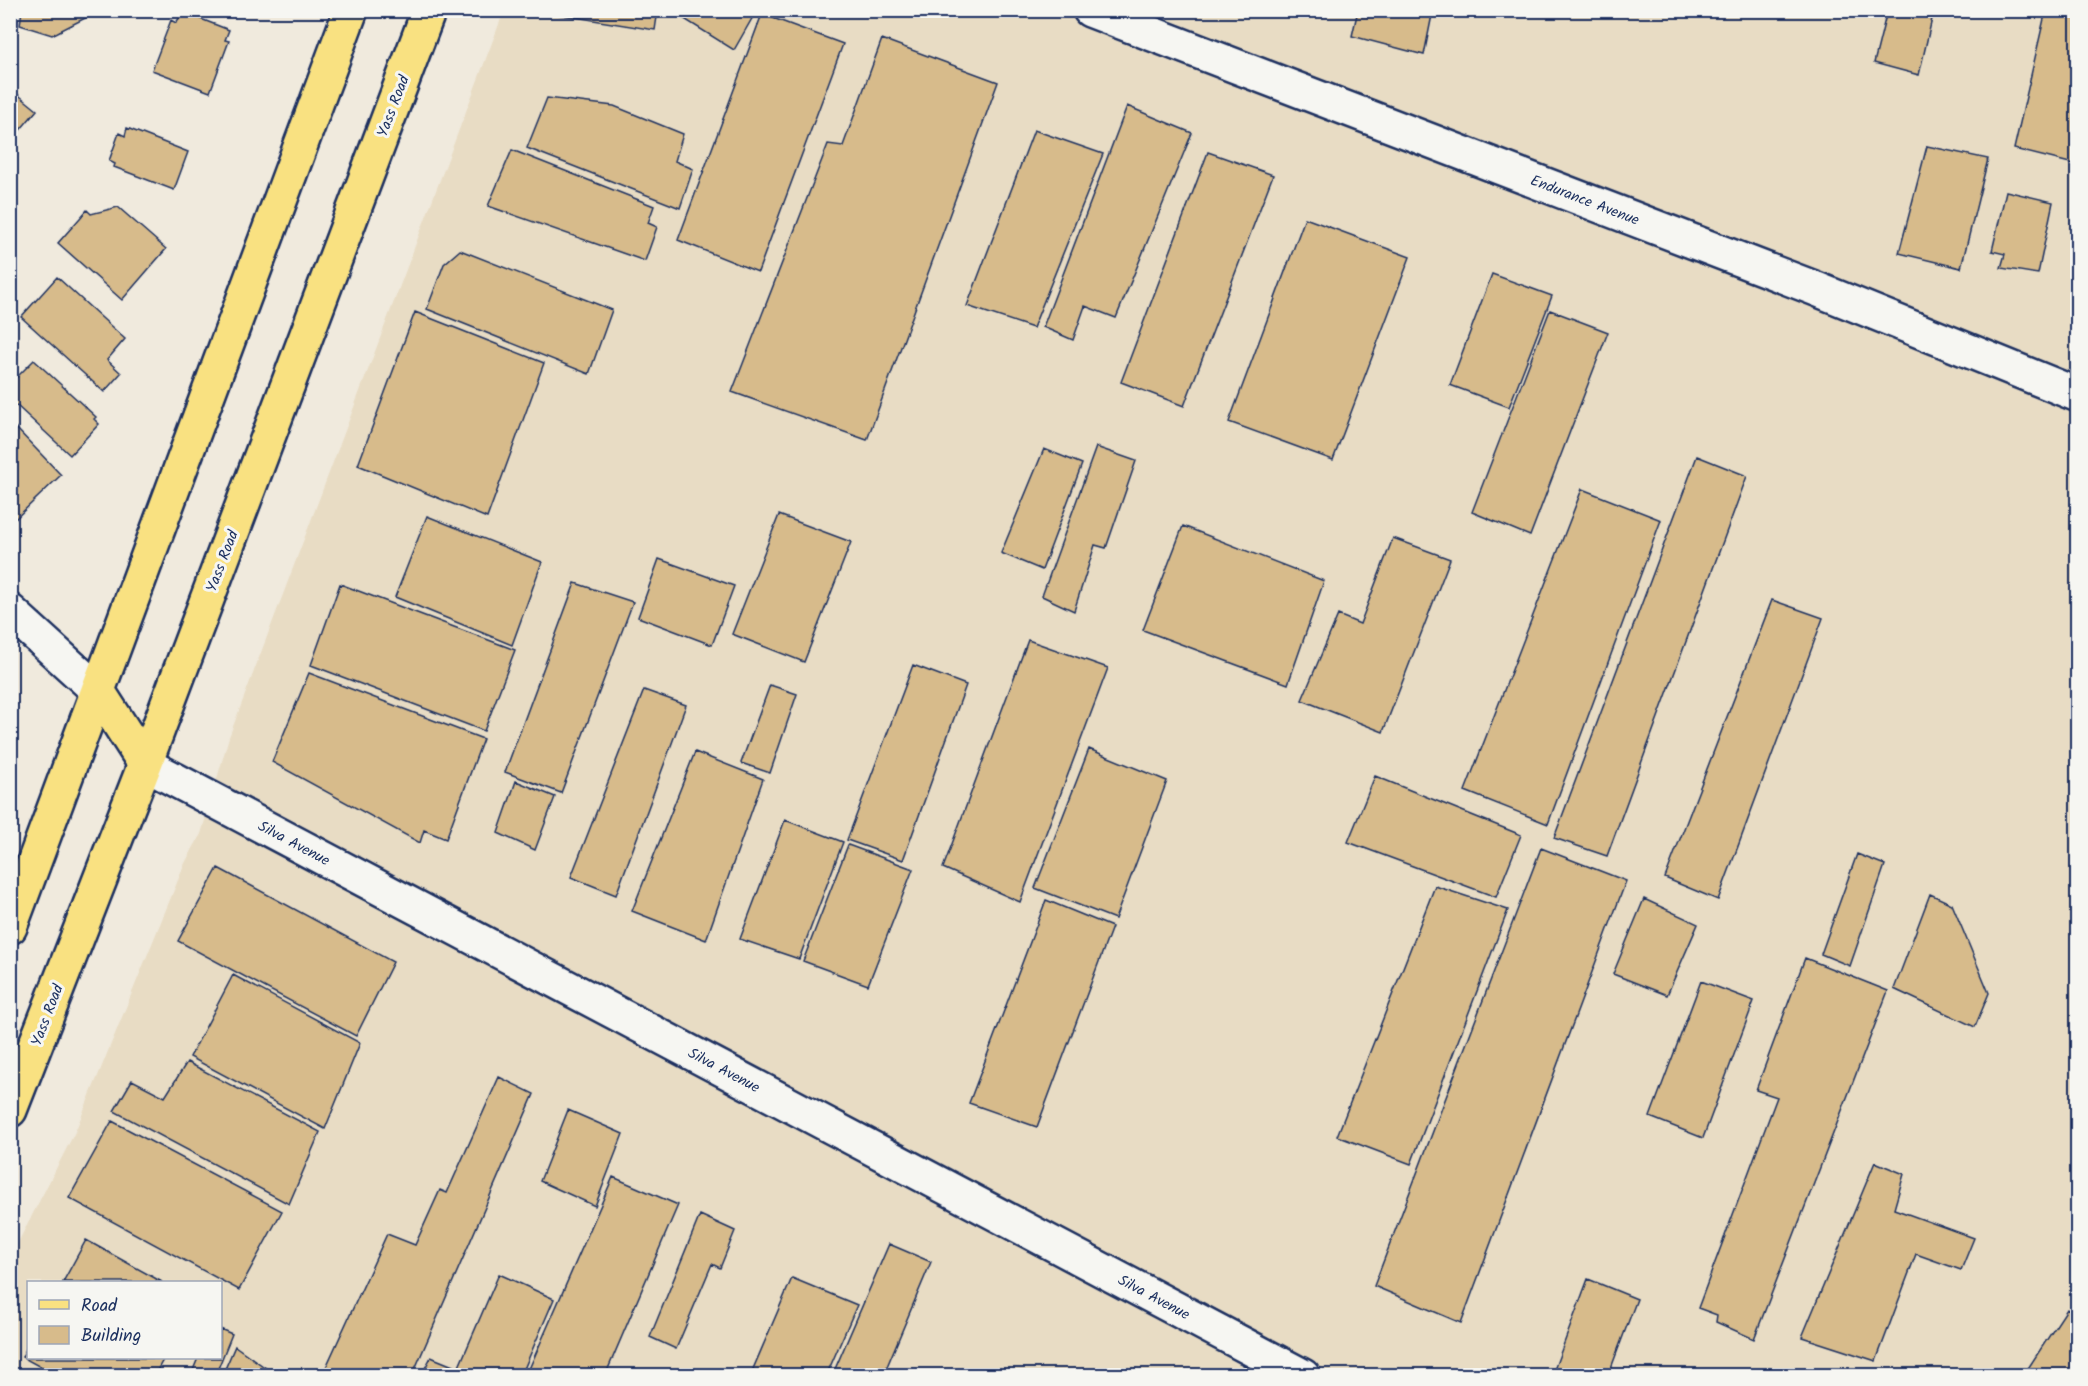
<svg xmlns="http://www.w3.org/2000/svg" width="2088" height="1386" viewBox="0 0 2088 1386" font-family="Kalam,sans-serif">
  <rect width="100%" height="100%" fill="#f0eadd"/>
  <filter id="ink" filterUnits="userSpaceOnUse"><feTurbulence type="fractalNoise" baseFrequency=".0167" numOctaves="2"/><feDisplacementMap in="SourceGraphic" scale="12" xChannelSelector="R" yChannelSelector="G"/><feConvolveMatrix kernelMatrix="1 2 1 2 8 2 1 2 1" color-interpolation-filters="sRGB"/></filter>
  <g filter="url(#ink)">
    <path fill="#e8dcc4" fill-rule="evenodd" d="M504,11H2077V1375H11L10,1258L75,1132L185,863L201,834L229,737ZM28,1282H220V1358H28Z"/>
    <path fill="#d7bb8b" stroke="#1b2f5e" stroke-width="1.5" d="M22,10H101L52,35L20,25Z
      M531,10H658L655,30Z
      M670,10H747L754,15L734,50Z
      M1358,10H1433L1424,55L1352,36Z
      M1868,10H1934L1919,75L1874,63L1886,15Z
      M2046,10H2078V165L2014,149Z
      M183,12L229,30L225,40L229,41L210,92L152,70L171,20L176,23Z
      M762,14L843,44L758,272L678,240Z
      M882,39L998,82L867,440L732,392L828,144L843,146Z
      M10,88L37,110L15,136L10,132Z
      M547,98L614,106L683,134L675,161L693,169L680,208L527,148Z
      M1127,106L1192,133L1116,318L1085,306L1073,340L1043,327Z
      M127,128L188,152L174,190L114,167L115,164L109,161L119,133L125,136Z
      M1034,130L1103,154L1033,328L967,306Z
      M1927,146L1988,159L1961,268L1899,253Z
      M512,150L654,206L648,223L657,227L645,261L488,206Z
      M1208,152L1273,175L1184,406L1121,382Z
      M2006,191L2053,202L2038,274L2001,268L2005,254L1992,251Z
      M118,207L166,249L122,300L58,243L87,210L91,214Z
      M1305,218L1410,257L1333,460L1229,422Z
      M460,250L612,310L589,374L427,309L444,264Z
      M1492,274L1552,296L1509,407L1450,385Z
      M57,277L125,339L107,360L121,373L104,392L21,317Z
      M1550,310L1608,332L1530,536L1472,512Z
      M415,312L544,363L487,518L358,465Z
      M34,360L96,417L94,419L99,424L70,455L16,405L10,412V384Z
      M15,427L61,475L10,524V431Z
      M1096,447L1136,461L1106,548L1095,545L1074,611L1042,596Z
      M1044,449L1082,464L1042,570L1001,553Z
      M1697,456L1747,476L1607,856L1554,838Z
      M1582,489L1661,520L1548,824L1465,791Z
      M779,515L851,542L804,662L732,634Z
      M427,516L542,562L512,645L395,597Z
      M1183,526L1324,581L1288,684L1143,630Z
      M1393,538L1450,559L1383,732L1302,700L1338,615L1360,624Z
      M659,559L734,586L712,645L638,617Z
      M575,583L633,602L561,793L505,772Z
      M340,584L515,650L484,731L311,665Z
      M1772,600L1823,618L1718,900L1665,878Z
      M1028,640L1108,668L1020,902L943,868Z
      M913,665L966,685L903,860L847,840Z
      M309,673L483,739L446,839L424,830L420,843L272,762Z
      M770,685L797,694L770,773L741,763Z
      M644,690L686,705L616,895L571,877Z
      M1089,749L1167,781L1115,919L1035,888Z
      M695,752L763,779L706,940L632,911Z
      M1375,776L1521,835L1496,897L1348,842Z
      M516,781L555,797L535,850L498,833Z
      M785,820L843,842L799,959L740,939Z
      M848,845L913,869L868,985L803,961Z
      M1541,848L1626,881L1461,1323L1374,1286Z
      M1857,854L1885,865L1850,966L1821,954Z
      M218,868L393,962L356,1036L178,941Z
      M1435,886L1508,910L1411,1164L1337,1136Z
      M1930,894L1952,904L1989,993L1975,1027L1894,989Z
      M1644,899L1698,924L1667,995L1613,974Z
      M1046,900L1112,927L1037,1127L969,1103Z
      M1805,958L1888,991L1754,1339L1716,1322L1717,1315L1698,1308L1777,1097L1756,1090Z
      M233,975L360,1043L325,1129L190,1057Z
      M1701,981L1754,1001L1703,1138L1650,1117Z
      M187,1062L320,1132L289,1204L114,1111L132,1080L165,1097Z
      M499,1077L534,1094L412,1376H322L387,1234L415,1245L440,1190L447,1193Z
      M568,1110L623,1134L595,1206L540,1181Z
      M112,1121L282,1211L239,1290L69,1198Z
      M1875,1162L1904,1174L1894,1209L1974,1238L1961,1270L1916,1254L1876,1361L1802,1337Z
      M613,1177L678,1205L605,1376H526Z
      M700,1215L735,1231L720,1268L712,1264L676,1349L650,1337Z
      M86,1240L162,1282H63Z
      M889,1244L931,1262L883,1376H832Z
      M499,1274L554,1299L521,1376H455Z
      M792,1278L857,1305L826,1376H750Z
      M1588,1279L1637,1299L1608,1376H1567L1554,1370Z
      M2067,1309L2078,1317V1376H2023Z
      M220,1329L232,1334L215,1376L191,1375L198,1358H220Z
      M28,1345V1358H164L154,1376H57L22,1357Z
      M235,1346L277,1376H222Z
      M431,1357L453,1366L448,1376H421Z"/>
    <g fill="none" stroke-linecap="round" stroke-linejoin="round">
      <g stroke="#1b2f5e" stroke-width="38">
        <path id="street" d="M1090,10L1814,288L2078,395
          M10,611L98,691
          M145,764L1303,1376"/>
      </g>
      <g stroke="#1b2f5e" stroke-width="38">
        <path id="primary" d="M98,691L145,764
          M10,927L351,10
          M10,1110L145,764L429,10"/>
      </g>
      <use href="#street" stroke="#f6f6f2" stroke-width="33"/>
      <use href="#primary" stroke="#f9e181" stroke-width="33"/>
    </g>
  </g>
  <g text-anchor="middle" stroke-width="6" stroke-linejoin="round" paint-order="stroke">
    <g font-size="15" fill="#1b2f5e" stroke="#f6f6f2">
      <text transform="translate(393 106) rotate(-69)" y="5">Yass Road</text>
      <text transform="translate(1585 200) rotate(21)" y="5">Endurance Avenue</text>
      <text transform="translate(222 561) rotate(-69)" y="5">Yass Road</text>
      <text transform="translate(294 843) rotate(28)" y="5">Silva Avenue</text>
      <text transform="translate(47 1015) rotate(-69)" y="5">Yass Road</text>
      <text transform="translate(724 1070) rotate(28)" y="5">Silva Avenue</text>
      <text transform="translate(1154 1297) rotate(28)" y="5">Silva Avenue</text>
    </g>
  </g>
  <rect width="2088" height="1386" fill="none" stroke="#f6f6f2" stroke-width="36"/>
  <rect x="18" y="18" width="2052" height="1350" fill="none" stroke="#1b2f5e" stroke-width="2" filter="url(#ink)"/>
  <rect x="27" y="1281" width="195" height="78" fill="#f6f6f2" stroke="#9ea6b7" stroke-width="1.5"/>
  <rect x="39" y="1300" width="30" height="9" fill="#f9e181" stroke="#9ea6b7" stroke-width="1.5"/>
  <text x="81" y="1311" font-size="18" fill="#1b2f5e">Road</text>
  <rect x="39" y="1326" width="30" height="18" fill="#d7bb8b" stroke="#9ea6b7" stroke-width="1.5"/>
  <text x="81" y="1341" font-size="18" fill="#1b2f5e">Building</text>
</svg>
